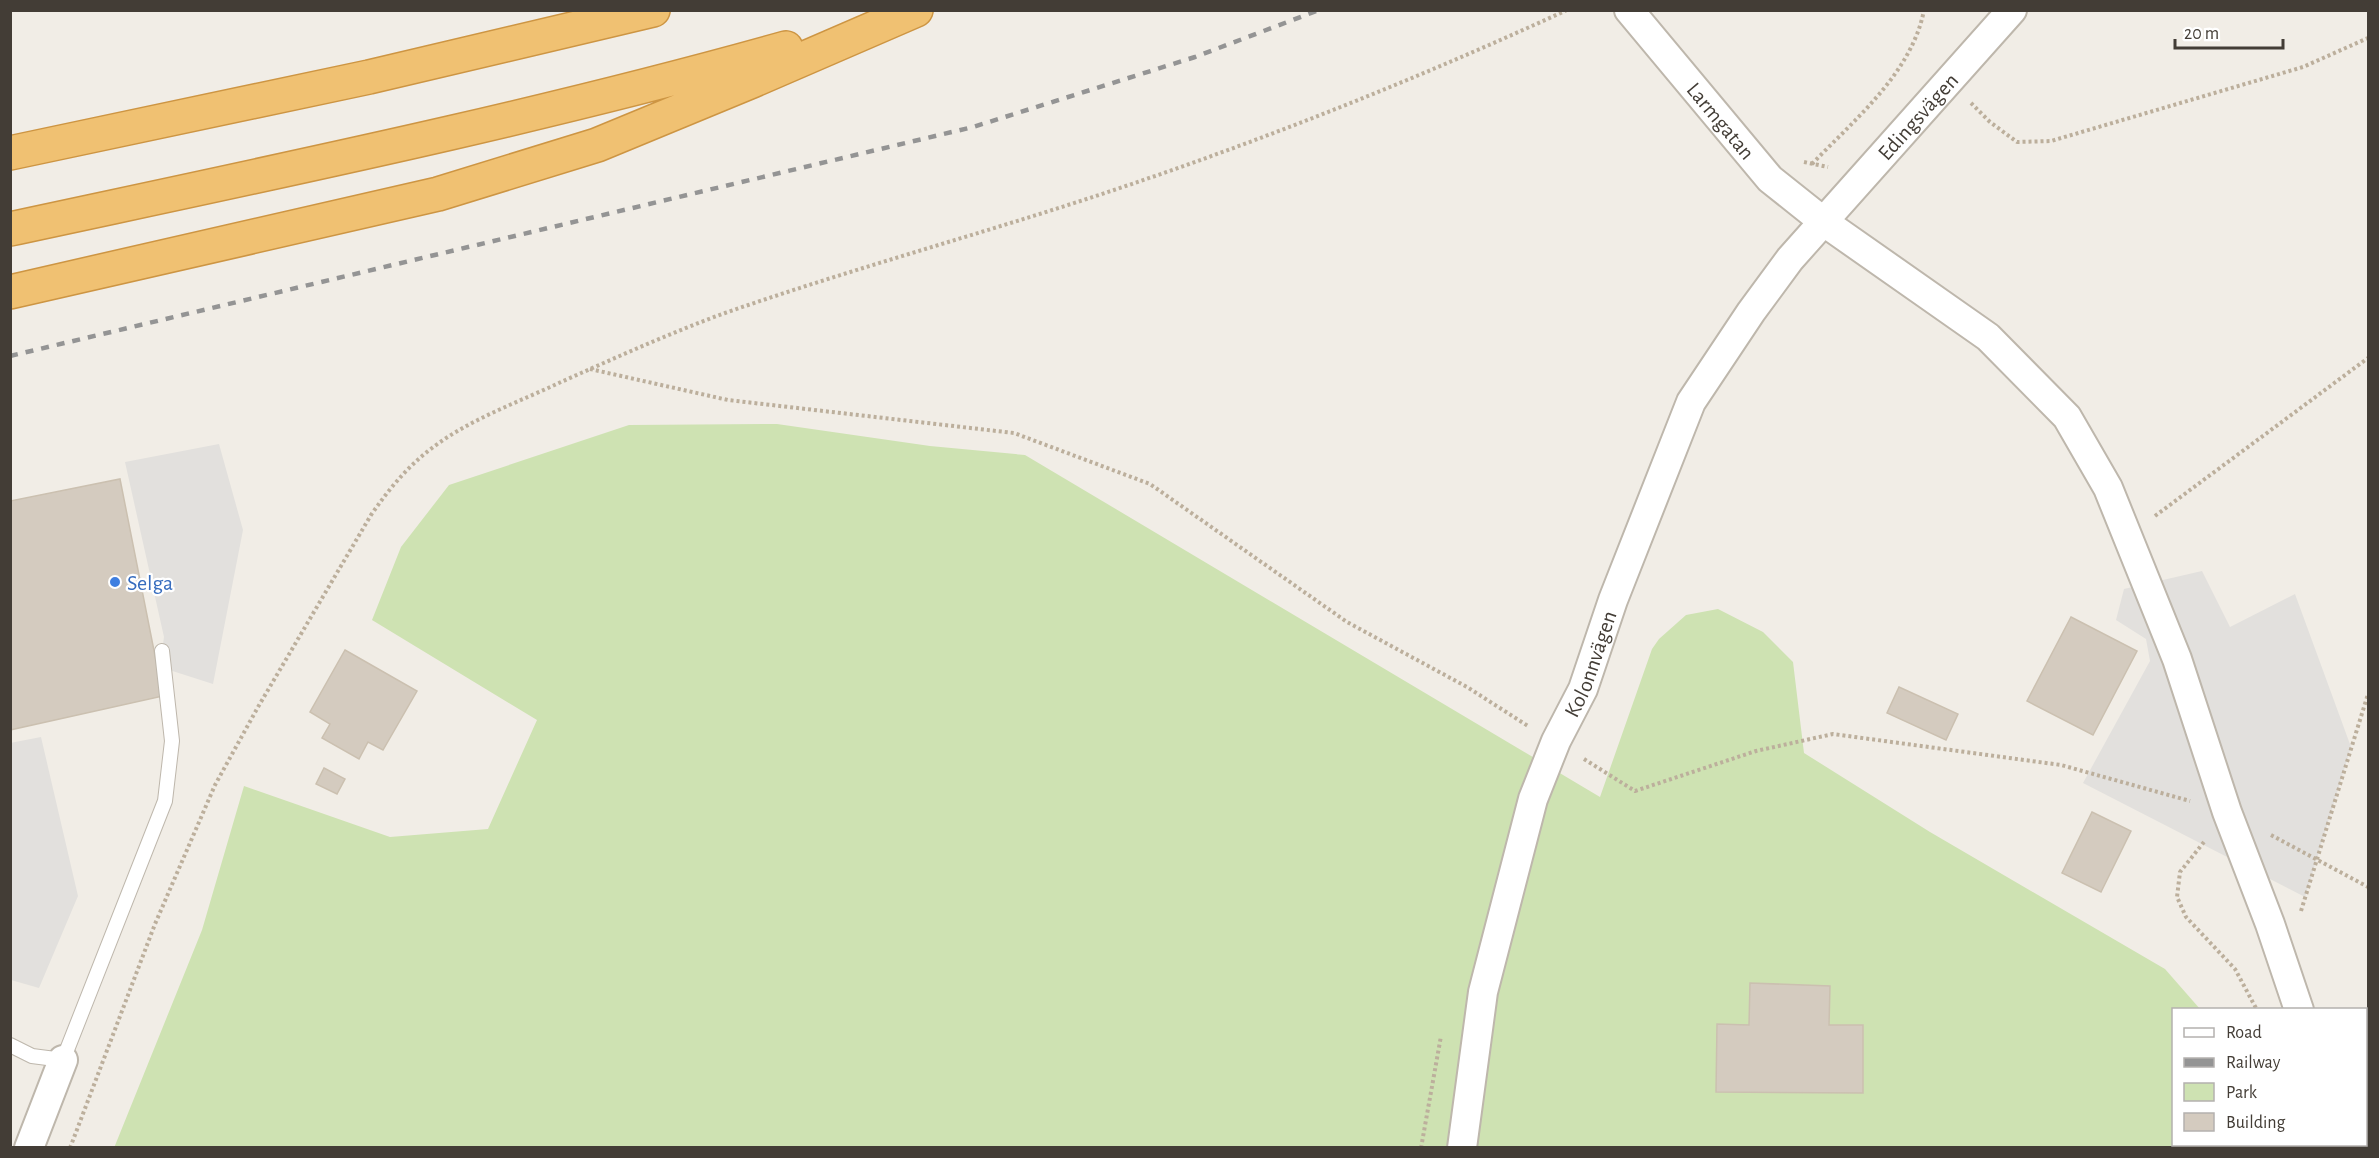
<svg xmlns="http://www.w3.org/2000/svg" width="2379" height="1158" viewBox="0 0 2379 1158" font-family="'Alegreya Sans',sans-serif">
  <rect width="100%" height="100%" fill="#f1ede6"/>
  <path fill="#cee2b2" d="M777,424L930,446L1025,455L1600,797L1652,649L1659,639L1686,615L1718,609L1763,632L1793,662L1804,753L1930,832L2165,969L2200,1009L2174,1010V1144H2366V1060L2368,1058V1148H114L202,930L244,786L390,837L488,829L537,720L372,620L401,547L449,485L629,425Z"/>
  <path fill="#e2e0dd" d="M219,444L243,530L213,684L160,667L164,637L125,462Z
    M2202,571L2230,627L2295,594L2351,747L2305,897L2083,783L2150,661L2146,639L2116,620L2124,589Z
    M41,737L78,896L39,988L11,980L10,743Z"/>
  <path fill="#d4cbbf" stroke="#cbc0b0" stroke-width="1.5" d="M120,479L163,696L10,730V501Z
    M2071,617L2137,651L2093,735L2027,701Z
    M345,650L417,691L383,750L368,742L359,759L322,738L330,724L310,712Z
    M1899,687L1958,714L1946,740L1887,713Z
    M324,768L345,779L337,794L316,784Z
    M2092,812L2131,831L2101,892L2062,873Z
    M1750,983L1830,986L1829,1025H1863V1093L1716,1092L1717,1024L1749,1025Z"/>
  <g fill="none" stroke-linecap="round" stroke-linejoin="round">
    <g stroke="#beb7ac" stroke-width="16">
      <path id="service" d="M10,1045L32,1056L63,1060L165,801L172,741L162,651"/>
    </g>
    <g stroke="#beb7ac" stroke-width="32">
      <g id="minor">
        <path id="s1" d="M1629,10L1770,179L1824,222L1988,337L2067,417L2108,488L2177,659L2227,812L2270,924L2299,1010"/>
        <path d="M2344,1144L2345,1148"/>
        <path d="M29,1148L63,1060"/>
        <path id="s2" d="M1462,1148L1483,992L1533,799L1556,741L1583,689L1613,600L1691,402L1751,312L1790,259L2012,10"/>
      </g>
    </g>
    <g stroke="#cd9543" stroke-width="36">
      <path id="motorway" d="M10,153L369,77L653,10
        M10,229C270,173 530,120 786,48
        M10,292L438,194L597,145L752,81L916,10"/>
    </g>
    <path stroke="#bcaf9c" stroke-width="4" stroke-dasharray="3 3" stroke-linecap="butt" d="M1971,103L1990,122L2017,142L2051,141L2303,67L2368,38
      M1804,162L1828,167
      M1812,164C1854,120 1912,73 1924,10
      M590,369L728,400L1014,433L1150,484L1347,622L1467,687L1528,726
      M2155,516L2368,358
      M1584,759L1635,791L1756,751L1833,734L2061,765L2190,801
      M2271,835L2368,887
      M2204,842L2180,872L2177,897L2186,917L2235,969L2257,1010
      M2301,911L2368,694
      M2294,1144L2296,1148
      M70,1148L155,924L215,785L258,707L371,515C389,489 407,467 432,448C470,419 519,402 561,382C615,358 670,333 725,313C854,268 985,233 1114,190C1269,138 1419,78 1567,10
      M1421,1148L1441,1036"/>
    <use href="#service" stroke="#fff" stroke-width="14"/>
    <use href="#minor" stroke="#fff" stroke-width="28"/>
    <use href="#motorway" stroke="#f0c172" stroke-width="33"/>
    <path stroke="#949494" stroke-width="4.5" stroke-dasharray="8 8" stroke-linecap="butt" d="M10,356L973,127L1195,57L1319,10"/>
  </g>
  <circle fill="#3f7fe0" stroke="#fff" stroke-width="2" cx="115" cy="582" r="6"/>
  <g text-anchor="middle" stroke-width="4.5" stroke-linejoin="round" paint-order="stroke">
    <g font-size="22" fill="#433d36" stroke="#fff">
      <text dy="8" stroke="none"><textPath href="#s2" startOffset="1150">Edingsvägen</textPath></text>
      <text dy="8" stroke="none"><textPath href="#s1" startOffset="144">Larmgatan</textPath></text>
      <text dy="8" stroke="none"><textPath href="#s2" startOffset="504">Kolonnvägen</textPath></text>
    </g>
    <g font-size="22" fill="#366cbe" stroke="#fff" text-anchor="start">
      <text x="127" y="590">Selga</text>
    </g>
  </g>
  <rect width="2379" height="1158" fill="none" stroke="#433d36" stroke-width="24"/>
  <rect x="2172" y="1008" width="195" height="138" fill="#ffffff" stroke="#b4b1af" stroke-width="1.5"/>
  <rect x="2184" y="1028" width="30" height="9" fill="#ffffff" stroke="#b4b1af" stroke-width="1.5"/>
  <text x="2226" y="1038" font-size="18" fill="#433d36">Road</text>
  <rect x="2184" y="1058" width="30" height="9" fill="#949494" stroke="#b4b1af" stroke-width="1.5"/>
  <text x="2226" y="1068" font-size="18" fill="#433d36">Railway</text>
  <rect x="2184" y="1083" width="30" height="18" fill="#cee2b2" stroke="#b4b1af" stroke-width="1.5"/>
  <text x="2226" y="1098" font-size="18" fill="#433d36">Park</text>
  <rect x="2184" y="1113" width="30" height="18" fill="#d4cbbf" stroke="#b4b1af" stroke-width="1.5"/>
  <text x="2226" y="1128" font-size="18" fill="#433d36">Building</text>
  <path d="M2175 39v9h108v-9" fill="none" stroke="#433d36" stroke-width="3"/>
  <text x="2184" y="39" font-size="18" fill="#433d36" stroke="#ffffff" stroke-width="4.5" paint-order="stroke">20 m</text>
</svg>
